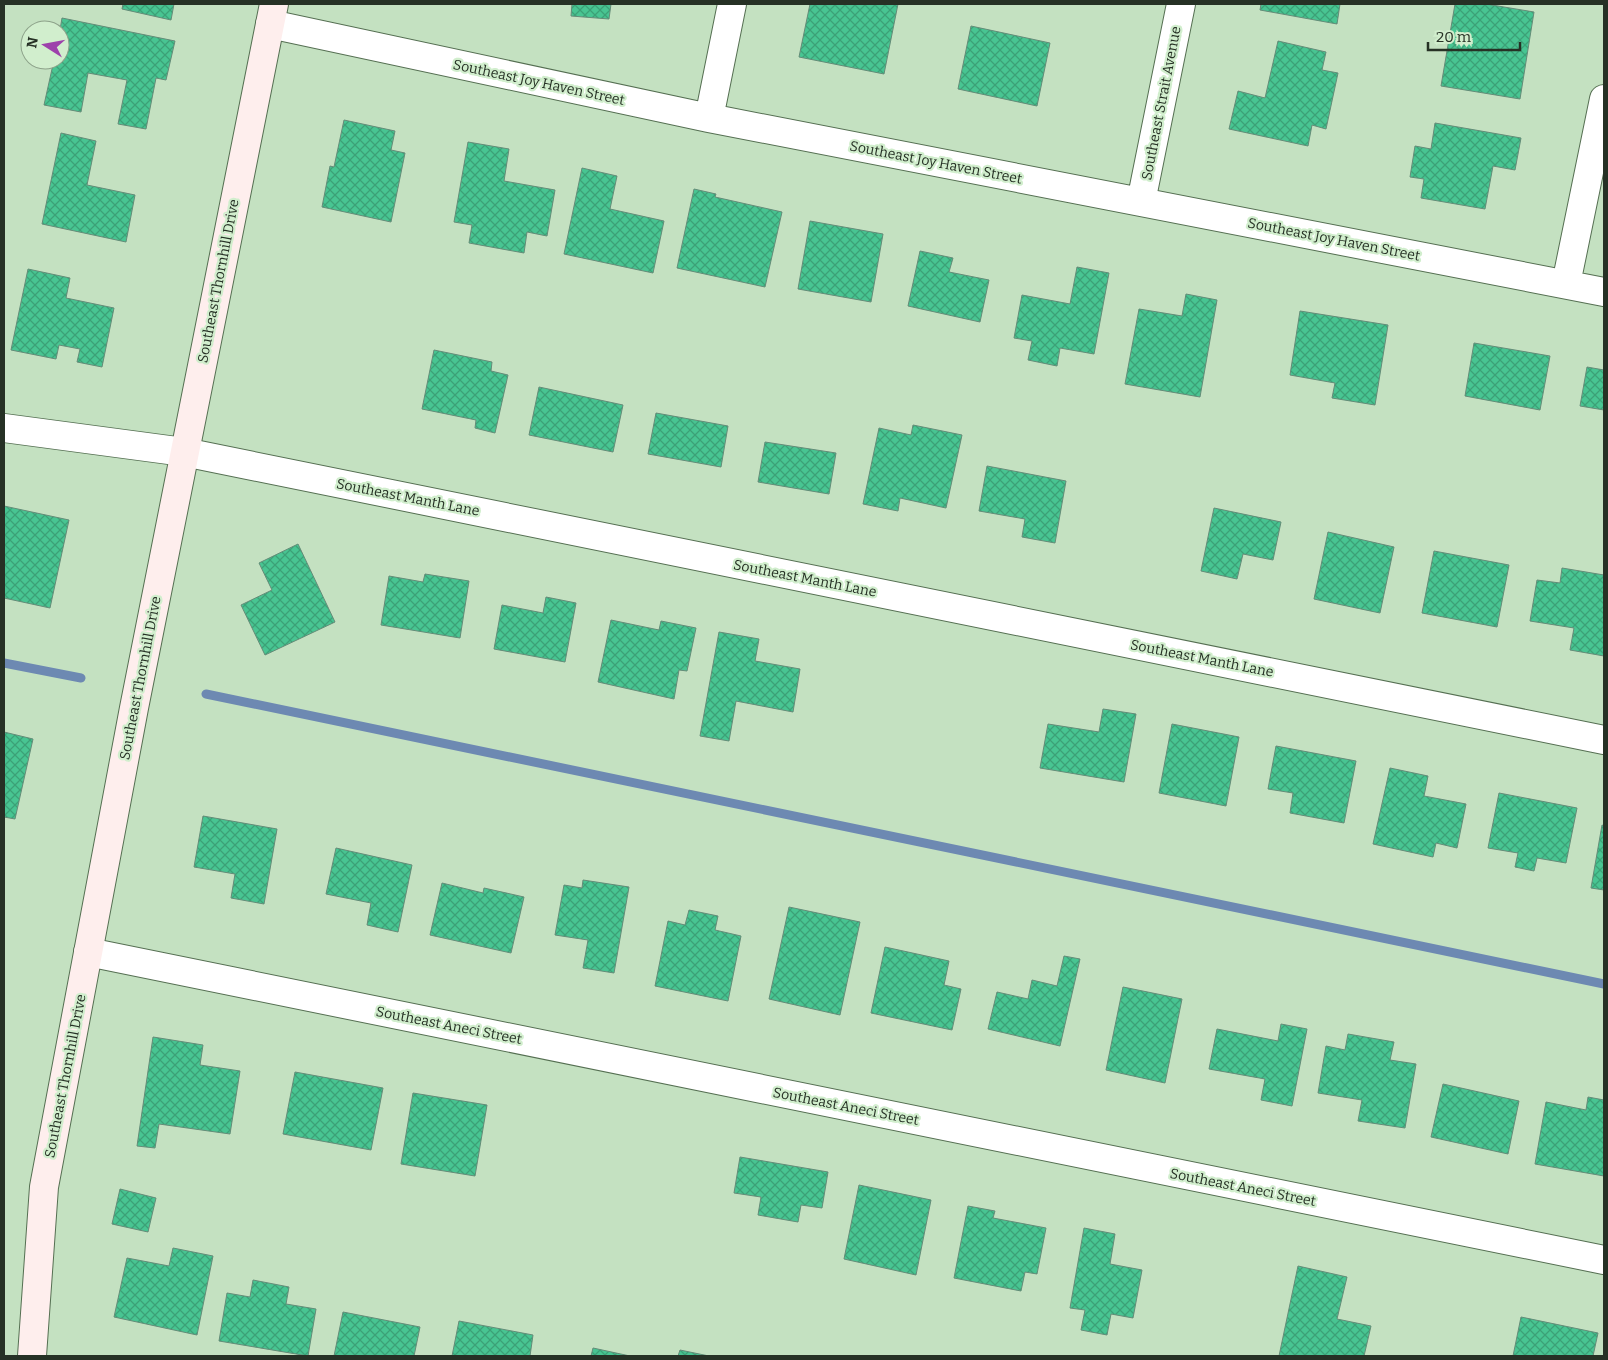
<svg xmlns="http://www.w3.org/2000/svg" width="1608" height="1360" viewBox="0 0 1608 1360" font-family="Bitter,serif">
  <defs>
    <pattern id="building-cross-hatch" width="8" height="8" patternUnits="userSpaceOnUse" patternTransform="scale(1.25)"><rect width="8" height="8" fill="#48c592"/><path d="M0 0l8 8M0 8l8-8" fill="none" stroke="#3ca177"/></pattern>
  </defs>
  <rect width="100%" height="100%" fill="#c4e1c1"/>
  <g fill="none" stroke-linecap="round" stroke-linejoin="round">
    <path stroke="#6d89b2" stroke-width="9" d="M4,663L81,678
      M206,694L1604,984"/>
  </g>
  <path fill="url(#building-cross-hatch)" stroke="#648c78" d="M123,4H174L171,20L122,9Z
    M572,4H611L609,19L571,16Z
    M810,4H898L884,74L799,57Z
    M1261,4H1340L1337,24L1260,10Z
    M1455,4H1486L1534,12L1520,99L1441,86Z
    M62,18L175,41L166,80L156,78L146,129L118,124L127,80L88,73L81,112L44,105L54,60H60V30Z
    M971,26L1050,43L1037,106L958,89Z
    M1278,41L1326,52L1322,70L1338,73L1326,129L1312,125L1308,146L1229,129L1238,91L1265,98Z
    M344,120L395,131L391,150L405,153L391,222L322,207L330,166L334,167Z
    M1435,123L1521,138L1515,170L1493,166L1485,209L1421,198L1424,179L1410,177L1415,146L1431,149Z
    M61,133L96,141L87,185L135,195L126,242L42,224Z
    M468,142L509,149L504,181L555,190L547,236L527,232L524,253L469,243L472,225L454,222Z
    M582,168L617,176L610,209L664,221L653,273L564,254Z
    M694,189L716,194L715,197L782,212L765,287L677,268Z
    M810,221L883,234L871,302L798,289Z
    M920,251L953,258L949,272L989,280L980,322L908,306Z
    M1077,267L1109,273L1094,354L1060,348L1057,366L1028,360L1032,341L1014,338L1022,295L1070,304Z
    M28,269L70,278L66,298L114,308L102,367L77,362L80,349L59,345L56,359L11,350Z
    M1186,294L1217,300L1200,397L1125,384L1139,309L1182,316Z
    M1300,311L1388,325L1375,405L1332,398L1335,383L1290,375Z
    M1474,343L1550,356L1540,410L1465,396Z
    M434,350L492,362L491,371L508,375L495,433L475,428L476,420L422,409Z
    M1587,367L1604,370V410L1580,406Z
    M539,387L623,405L613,452L529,435Z
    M656,413L728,426L721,467L648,454Z
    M913,425L962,435L946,508L900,498L898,511L863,504L879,428L911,435Z
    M765,442L836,453L829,494L758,482Z
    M987,466L1066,481L1055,543L1022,537L1025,519L979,511Z
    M4,506L69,520L50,608L4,598Z
    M1214,508L1281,522L1273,560L1243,554L1237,579L1201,571Z
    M1328,532L1394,547L1380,613L1314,599Z
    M298,544L335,622L265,655L241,605L272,590L259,563Z
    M1434,551L1509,565L1497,627L1422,613Z
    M1562,568L1604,575V656L1570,650L1574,628L1530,621L1537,580L1560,583Z
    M425,574L469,581L460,638L381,625L389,576L423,582Z
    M546,597L576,603L565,662L494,649L502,605L543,613Z
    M611,620L659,630L661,621L696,628L687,671L679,670L674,699L598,682Z
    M719,632L759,639L755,661L800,669L793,712L736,701L729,741L700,736Z
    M1103,709L1136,714L1124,782L1040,768L1048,724L1099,732Z
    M1172,724L1239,737L1226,806L1159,793Z
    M4,732L33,739L15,819L4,817Z
    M1276,746L1356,761L1344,823L1290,813L1293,793L1268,789Z
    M1390,768L1428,776L1424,796L1466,804L1457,848L1436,843L1433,857L1373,844Z
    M1499,793L1577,808L1566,863L1537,858L1534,871L1515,867L1518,853L1488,848Z
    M203,816L277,829L264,904L231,898L235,874L194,867Z
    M1602,825L1604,826V890L1591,888Z
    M336,848L412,865L398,932L367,925L371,903L326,894Z
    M583,880L629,887L614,973L583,968L588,940L555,935L564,885L582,888Z
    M442,883L483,893L484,888L524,897L511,953L430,935Z
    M789,907L860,922L840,1015L769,999Z
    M689,910L718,916L715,930L741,936L728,1001L655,986L668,921L685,925Z
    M885,947L949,961L944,985L961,989L952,1030L871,1013Z
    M1064,956L1080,959L1060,1046L988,1029L997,992L1028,999L1032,980L1057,986Z
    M1123,987L1182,999L1165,1083L1106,1070Z
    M1281,1024L1307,1029L1292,1106L1261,1100L1265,1079L1209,1069L1217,1029L1278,1041Z
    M1348,1034L1394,1042L1390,1060L1416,1064L1405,1128L1358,1121L1362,1100L1318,1093L1326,1046L1345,1050Z
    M153,1037L203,1045L200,1065L240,1071L230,1134L159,1124L155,1148L137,1146Z
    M295,1072L383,1088L371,1150L283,1134Z
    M1443,1084L1519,1101L1508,1154L1431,1137Z
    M413,1093L487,1105L475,1176L401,1164Z
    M1588,1097L1604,1100V1176L1535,1164L1546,1102L1586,1110Z
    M740,1157L828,1172L822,1208L801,1205L798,1222L758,1215L761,1197L734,1193Z
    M859,1185L931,1200L916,1275L844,1259Z
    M120,1189L156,1198L148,1232L112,1224Z
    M968,1206L995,1211L993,1218L1046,1228L1037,1274L1025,1272L1021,1291L954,1278Z
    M1084,1228L1115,1234L1110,1264L1142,1270L1133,1318L1111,1314L1107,1335L1081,1330L1085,1310L1070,1308Z
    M173,1248L213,1256L197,1335L114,1317L127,1258L169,1266Z
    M1298,1266L1347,1277L1337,1319L1371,1326L1364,1356H1279Z
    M253,1280L289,1287L286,1304L316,1309L308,1356L219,1341L227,1293L250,1297Z
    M343,1312L420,1327L414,1356H334Z
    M1521,1317L1598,1333L1593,1356H1513Z
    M459,1321L533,1335L530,1356H452Z
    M593,1348L630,1356H591Z
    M680,1350L709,1356H678Z"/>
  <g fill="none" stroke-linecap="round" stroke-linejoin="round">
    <g stroke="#556f52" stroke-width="30">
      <path id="street" d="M270,24L709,118L1604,292
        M709,118L732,4
        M1141,202L1181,4
        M1566,284L1604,99
        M4,428L184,452L1604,740
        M88,952L1604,1260"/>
    </g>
    <g stroke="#556f52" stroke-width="30">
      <path id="secondary" d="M32,1356L44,1187L134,708L274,4"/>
    </g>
    <use href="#street" stroke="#fff" stroke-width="28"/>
    <use href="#secondary" stroke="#feeeed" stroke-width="28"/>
  </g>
  <g text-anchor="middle" stroke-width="4.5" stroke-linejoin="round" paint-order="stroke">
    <g font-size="14" fill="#263125" stroke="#d1eecd">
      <text transform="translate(539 82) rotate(12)" y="5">Southeast Joy Haven Street</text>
      <text transform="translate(1161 103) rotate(-79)" y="5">Southeast Strait Avenue</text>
      <text transform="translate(936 162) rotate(11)" y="5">Southeast Joy Haven Street</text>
      <text transform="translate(1334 239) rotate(11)" y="5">Southeast Joy Haven Street</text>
      <text transform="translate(218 281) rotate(-79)" y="5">Southeast Thornhill Drive</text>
      <text transform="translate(408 497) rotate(11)" y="5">Southeast Manth Lane</text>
      <text transform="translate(805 578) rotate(11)" y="5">Southeast Manth Lane</text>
      <text transform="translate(1202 658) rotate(11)" y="5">Southeast Manth Lane</text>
      <text transform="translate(140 678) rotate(-79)" y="5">Southeast Thornhill Drive</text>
      <text transform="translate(449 1025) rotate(11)" y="5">Southeast Aneci Street</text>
      <text transform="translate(65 1076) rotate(-79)" y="5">Southeast Thornhill Drive</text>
      <text transform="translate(846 1106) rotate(11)" y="5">Southeast Aneci Street</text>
      <text transform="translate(1243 1187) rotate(11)" y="5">Southeast Aneci Street</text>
    </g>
  </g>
  <rect width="1608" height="1360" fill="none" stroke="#263125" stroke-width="10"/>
  <g transform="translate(45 45) rotate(281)"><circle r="24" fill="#d1eecd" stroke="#8da28a"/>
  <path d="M0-4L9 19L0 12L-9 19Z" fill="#9d41ab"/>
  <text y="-8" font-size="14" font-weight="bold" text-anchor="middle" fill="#263125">N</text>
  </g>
  <path d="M1428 42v8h92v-8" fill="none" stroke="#263125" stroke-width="2.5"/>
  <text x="1436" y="42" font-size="15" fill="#263125" stroke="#d1eecd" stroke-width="4" paint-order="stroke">20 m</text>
</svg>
